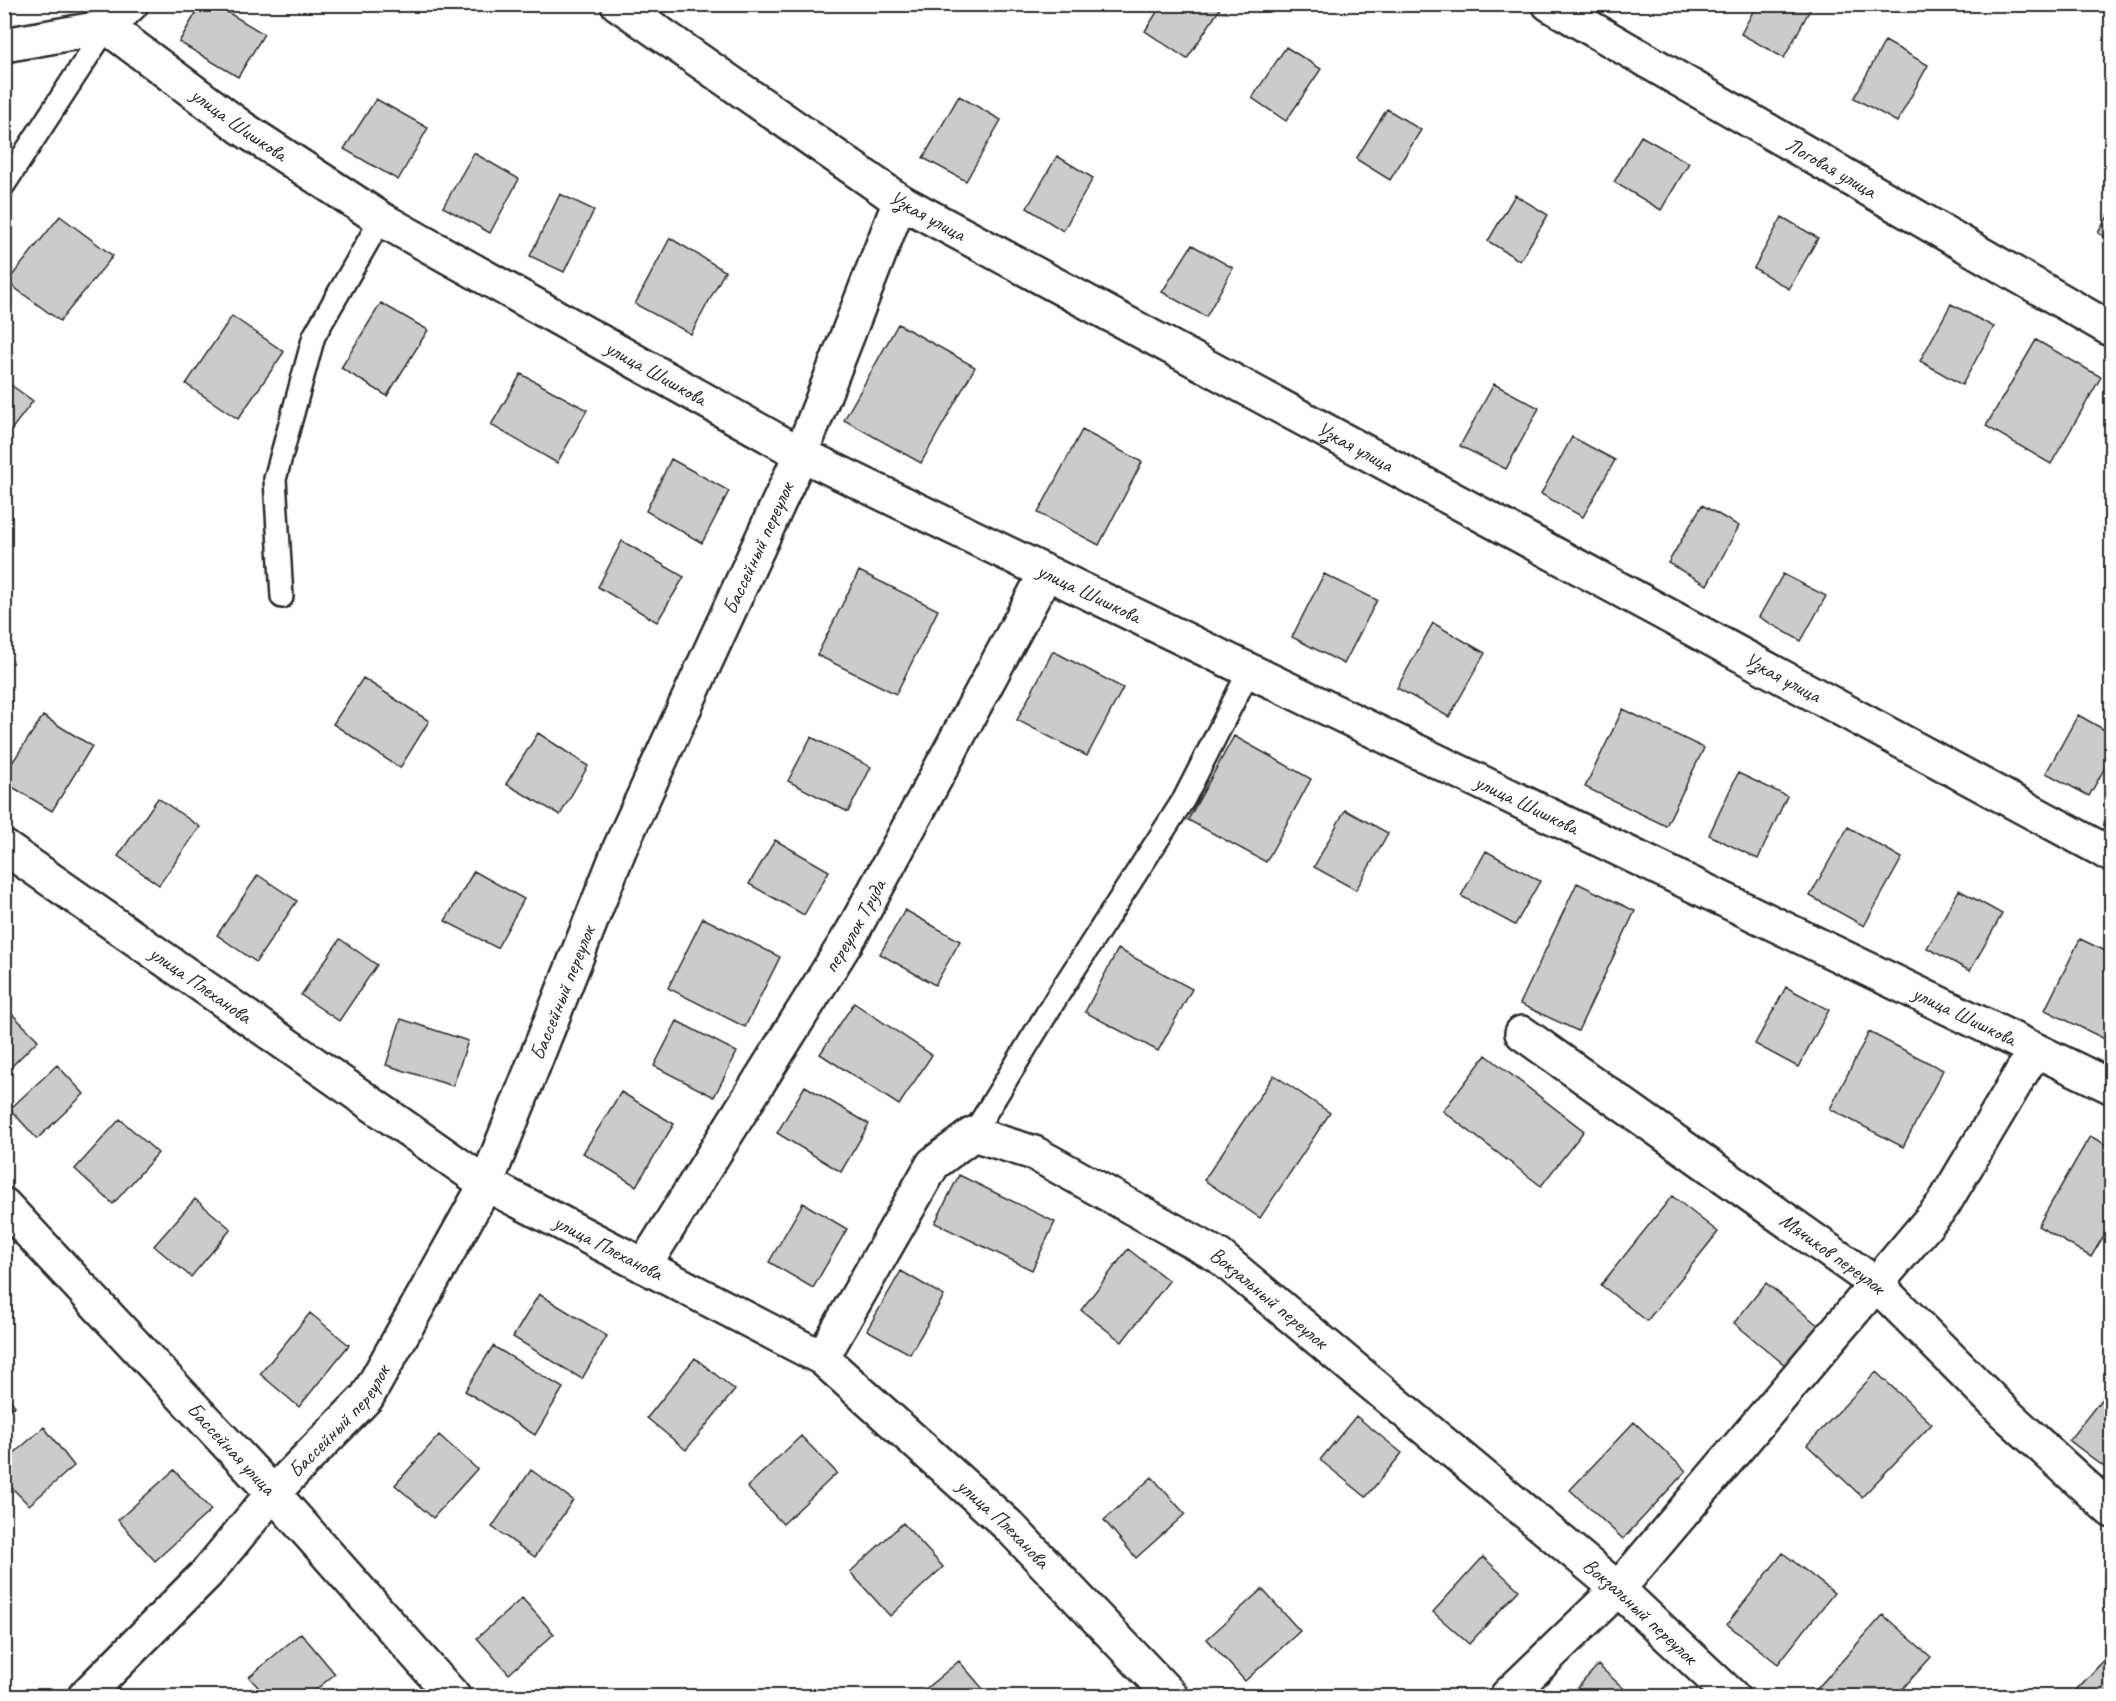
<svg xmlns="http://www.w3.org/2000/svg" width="2116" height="1701" viewBox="0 0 2116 1701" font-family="Caveat,sans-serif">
  <rect width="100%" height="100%" fill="#fff"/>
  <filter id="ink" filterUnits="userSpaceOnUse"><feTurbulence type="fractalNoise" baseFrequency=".0167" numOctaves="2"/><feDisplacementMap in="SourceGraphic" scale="12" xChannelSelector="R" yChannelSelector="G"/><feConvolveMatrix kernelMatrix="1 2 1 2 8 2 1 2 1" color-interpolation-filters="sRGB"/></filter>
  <g filter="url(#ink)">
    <path fill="#cbcbcb" stroke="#2b2b2b" stroke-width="1.5" d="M201,4H214L264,34L238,77L179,42Z
      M1162,4H1223L1187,59L1145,31Z
      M1757,4H1813L1784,58L1741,34Z
      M1885,41L1928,65L1897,122L1854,98Z
      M1286,47L1321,69L1286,121L1252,98Z
      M959,96L1001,120L966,181L923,158Z
      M376,99L428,128L398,180L344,149Z
      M1387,109L1421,130L1390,180L1356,159Z
      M1641,136L1689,163L1661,210L1614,182Z
      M474,153L519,179L490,233L443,207Z
      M1057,156L1093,178L1063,231L1027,208Z
      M560,194L594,210L564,272L530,256Z
      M1515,195L1548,215L1520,261L1488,241Z
      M2112,209V241L2098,233Z
      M60,216L113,256L60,321L7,282Z
      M1782,217L1818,238L1789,289L1754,268Z
      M670,238L725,271L691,334L635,304Z
      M1192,245L1233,268L1206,317L1162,292Z
      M381,303L428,330L387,396L341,368Z
      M1951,304L1994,327L1962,385L1920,361Z
      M232,316L284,352L238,419L186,384Z
      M898,324L975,367L921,463L844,420Z
      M2036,340L2101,377L2051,464L1986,426Z
      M521,374L587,410L557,463L491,425Z
      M4,380L33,401L5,438H4Z
      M1494,384L1539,408L1506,469L1460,446Z
      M1082,430L1142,462L1099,545L1038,513Z
      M1572,437L1615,460L1583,517L1541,494Z
      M671,459L729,491L702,543L646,511Z
      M1702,505L1739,526L1707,585L1668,563Z
      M622,541L684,577L657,622L598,587Z
      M859,571L938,610L896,694L817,655Z
      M1324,574L1377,600L1344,664L1292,637Z
      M1783,574L1826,596L1801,641L1759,617Z
      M1433,623L1485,653L1449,717L1397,688Z
      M1053,651L1123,688L1087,756L1017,720Z
      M363,678L429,721L400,768L333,724Z
      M1623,709L1704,748L1666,826L1585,787Z
      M2078,715L2112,734V755L2089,796L2046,773Z
      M43,716L92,746L52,811L4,782V775Z
      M538,733L588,766L560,815L506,784Z
      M1234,736L1311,779L1266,862L1188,820Z
      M811,737L871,767L848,812L788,781Z
      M1738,773L1787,796L1758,859L1709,835Z
      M158,798L200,827L159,885L118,856Z
      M1345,810L1388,833L1356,890L1314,867Z
      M1848,827L1902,858L1864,926L1810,896Z
      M775,840L829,871L804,915L749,884Z
      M1486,851L1540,881L1515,925L1461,896Z
      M474,871L524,899L497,948L445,921Z
      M258,875L297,901L256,962L217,935Z
      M1577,883L1635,911L1578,1031L1520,1004Z
      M1959,890L2002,914L1970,971L1927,948Z
      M905,910L960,941L935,985L880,954Z
      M703,918L780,957L745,1027L668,988Z
      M340,939L377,965L339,1021L301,995Z
      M2080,939L2112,954L2111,1042L2045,1010Z
      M1118,949L1192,989L1158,1051L1085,1012Z
      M1786,987L1829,1010L1798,1067L1755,1044Z
      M854,1003L932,1055L899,1105L820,1054Z
      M4,1006L38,1040L4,1074Z
      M401,1019L468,1041L453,1086L386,1065Z
      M677,1021L737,1052L714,1097L654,1066Z
      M1869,1032L1943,1070L1903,1147L1830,1109Z
      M1486,1055L1584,1131L1541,1186L1443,1111Z
      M57,1065L84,1094L37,1139L10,1109Z
      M1274,1075L1330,1113L1260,1218L1204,1180Z
      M805,1086L869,1124L841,1172L777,1133Z
      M621,1092L674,1124L636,1186L583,1153Z
      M120,1119L158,1153L113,1204L75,1169Z
      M2090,1136L2112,1148V1222L2091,1257L2038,1226Z
      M959,1175L1055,1222L1032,1270L935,1223Z
      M1672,1196L1718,1232L1647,1321L1601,1285Z
      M195,1199L231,1229L191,1277L154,1246Z
      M803,1203L847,1229L813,1288L769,1262Z
      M1128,1249L1169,1281L1122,1342L1081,1310Z
      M901,1271L944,1296L910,1354L867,1330Z
      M1766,1283L1819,1326L1786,1366L1734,1323Z
      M539,1294L607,1336L582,1379L513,1337Z
      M310,1313L349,1345L299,1407L260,1374Z
      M493,1346L563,1388L535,1435L465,1391Z
      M695,1358L735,1390L686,1450L647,1418Z
      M1876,1372L1932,1424L1862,1497L1807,1445Z
      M2112,1386V1473L2069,1440Z
      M4,1392L15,1406L4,1414Z
      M1356,1416L1402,1453L1366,1497L1320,1460Z
      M1634,1422L1686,1471L1623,1539L1570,1490Z
      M44,1427L74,1466L29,1505L4,1480V1462Z
      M439,1435L477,1469L433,1518L395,1485Z
      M801,1436L837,1473L783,1524L747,1487Z
      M174,1470L211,1510L155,1561L118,1520Z
      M531,1470L573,1500L535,1557L492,1527Z
      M1152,1477L1185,1514L1136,1558L1104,1520Z
      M903,1523L943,1567L890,1616L850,1572Z
      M1783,1553L1834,1593L1778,1664L1727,1624Z
      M1483,1557L1519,1590L1469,1644L1433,1612Z
      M1262,1589L1300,1631L1245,1681L1207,1639Z
      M522,1598L554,1634L509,1674L477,1638Z
      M1883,1615L1931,1657L1896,1696H1822L1815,1691Z
      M301,1633L335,1674L308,1696H266L249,1677Z
      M2112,1652V1696H2084L2076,1690Z
      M959,1661L989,1696H917Z
      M1598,1665L1632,1696H1570Z"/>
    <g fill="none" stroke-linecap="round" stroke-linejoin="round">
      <g stroke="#2b2b2b" stroke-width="26">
        <path id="lane" d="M4,185L107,27
          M282,597L275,479L314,336L381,219
          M973,1134L1063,987L1184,799L1249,671"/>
      </g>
      <g stroke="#2b2b2b" stroke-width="38">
        <g id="street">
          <path id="s1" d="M618,4L900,201L2112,855"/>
          <path id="s2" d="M1549,4L2112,330"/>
          <path id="s3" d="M107,27L242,128L381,219L801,454L2112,1087"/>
          <path d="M4,45L107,27L131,4"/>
          <path id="s4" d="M4,847L486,1184L822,1358L1009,1526L1171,1696"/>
          <path id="s5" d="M1522,1033L1876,1284L2005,1413L2112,1511"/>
          <path id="s6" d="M4,1205L273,1493L453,1696"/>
          <path id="s7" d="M644,1266L853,931L1046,573"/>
          <path id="s8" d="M822,1358L933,1164L973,1134L1034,1153L1219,1256L1618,1589L1732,1696"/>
          <path id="s9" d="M85,1696L207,1573L273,1493L367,1397L486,1184L620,848L801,454L900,201"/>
          <path d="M1507,1696L1618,1589L1943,1205L2035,1050"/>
        </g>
      </g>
      <use href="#lane" stroke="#fff" stroke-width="21"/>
      <use href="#street" stroke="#fff" stroke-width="33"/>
    </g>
  </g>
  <g text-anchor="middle" stroke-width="6" stroke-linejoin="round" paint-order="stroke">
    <g font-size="21" fill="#2b2b2b" stroke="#fff">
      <text dy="7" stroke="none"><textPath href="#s3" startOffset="164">улица Шишкова</textPath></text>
      <text dy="7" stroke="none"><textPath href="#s2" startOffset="326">Логовая улица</textPath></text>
      <text dy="7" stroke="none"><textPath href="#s1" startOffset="375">Узкая улица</textPath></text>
      <text dy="7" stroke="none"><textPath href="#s3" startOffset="650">улица Шишкова</textPath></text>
      <text dy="7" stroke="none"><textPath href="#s1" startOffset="861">Узкая улица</textPath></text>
      <text dy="7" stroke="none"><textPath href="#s9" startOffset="1347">Бассейный переулок</textPath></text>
      <text dy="7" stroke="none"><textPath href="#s3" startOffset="1136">улица Шишкова</textPath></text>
      <text dy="7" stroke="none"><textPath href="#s1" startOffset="1347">Узкая улица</textPath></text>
      <text dy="7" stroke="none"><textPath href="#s3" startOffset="1622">улица Шишкова</textPath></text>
      <text dy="7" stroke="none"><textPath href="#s7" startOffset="400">переулок Труда</textPath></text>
      <text dy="7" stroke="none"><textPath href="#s4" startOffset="240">улица Плеханова</textPath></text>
      <text dy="7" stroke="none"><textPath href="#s9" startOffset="861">Бассейный переулок</textPath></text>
      <text dy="7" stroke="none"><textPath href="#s3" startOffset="2108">улица Шишкова</textPath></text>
      <text dy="7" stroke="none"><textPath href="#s4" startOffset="726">улица Плеханова</textPath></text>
      <text dy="7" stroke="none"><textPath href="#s5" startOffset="381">Мячиков переулок</textPath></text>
      <text dy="7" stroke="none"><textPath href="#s8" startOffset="614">Вокзальный переулок</textPath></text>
      <text dy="7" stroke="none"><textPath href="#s9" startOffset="375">Бассейный переулок</textPath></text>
      <text dy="7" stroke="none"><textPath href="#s6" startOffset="333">Бассейная улица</textPath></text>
      <text dy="7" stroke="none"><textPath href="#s4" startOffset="1212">улица Плеханова</textPath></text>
      <text dy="7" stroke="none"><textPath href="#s8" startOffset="1100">Вокзальный переулок</textPath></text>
    </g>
  </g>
  <rect width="2116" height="1701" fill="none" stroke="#fff" stroke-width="24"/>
  <rect x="12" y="12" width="2092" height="1677" fill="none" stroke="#2b2b2b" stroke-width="2" filter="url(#ink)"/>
</svg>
